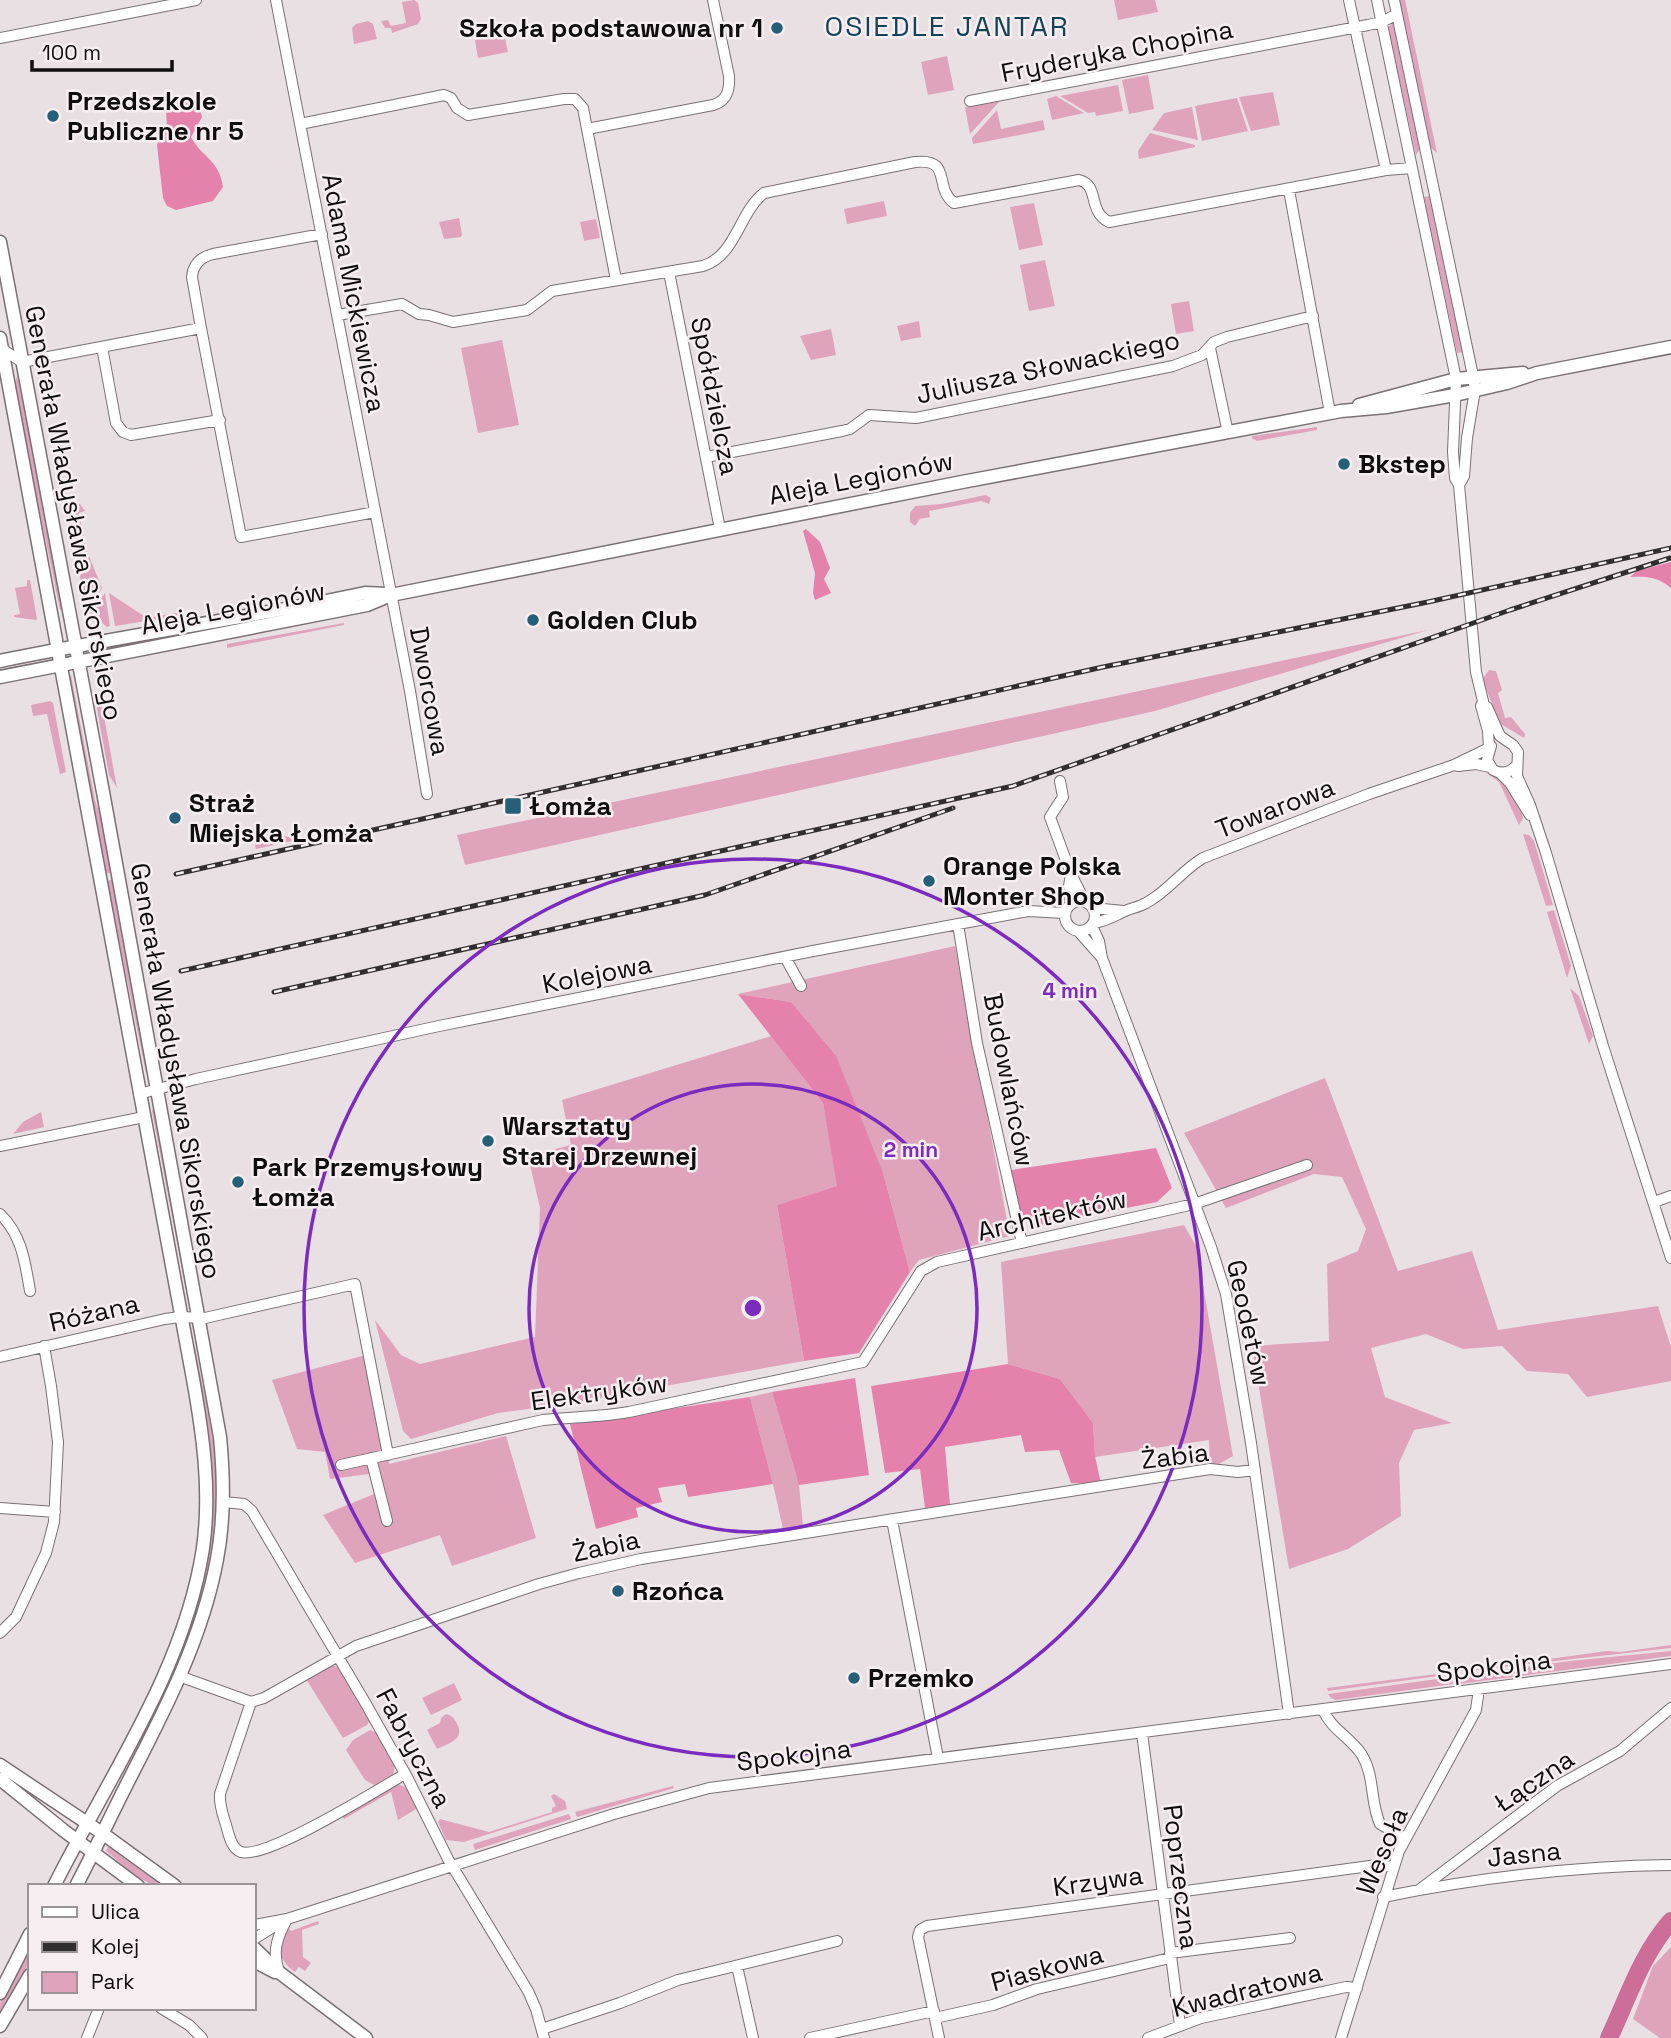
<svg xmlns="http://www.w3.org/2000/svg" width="1671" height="2038" viewBox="0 0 1671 2038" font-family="'Space Grotesk',sans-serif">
  <rect width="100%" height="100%" fill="#e9e0e4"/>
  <path fill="#e0a3bc" d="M414,0L418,3L421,19L418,24L392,33L391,28H385L381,21L388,20L391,26L406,23L402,2Z
    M1114,0H1155L1158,12L1118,20Z
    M1399,0H1405L1437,153L1430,147L1429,140Z
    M368,21L373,24L377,39L354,44L352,28L356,24Z
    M1393,23L1420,149L1416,155L1388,27Z
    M504,34L508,52L478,58L475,40Z
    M947,56L954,90L928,95L921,62Z
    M1148,75L1154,109L1129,114L1122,80Z
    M1118,85L1123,111L1096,116L1095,112L1088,113L1060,96Z
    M1273,92L1280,125L1251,131L1239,97Z
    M1056,96L1084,113L1052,120L1047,99Z
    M1237,98L1248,131L1202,141L1195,106Z
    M999,100V102L970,134L965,107Z
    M1192,107L1198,140L1152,130L1164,113Z
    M997,110L1001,129L1043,120L1045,130L973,144L972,138Z
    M1150,133L1195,145V147L1139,159L1138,151Z
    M1430,196L1464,352L1457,353L1424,197Z
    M884,201L887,216L847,224L844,209Z
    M1034,203L1043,245L1019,250L1010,207Z
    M459,218L462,234L461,237L444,239L439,222Z
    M596,219L600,238L584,241L580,222Z
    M1045,260L1055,306L1029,311L1020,265Z
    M1189,301L1194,331L1176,334L1171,304Z
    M919,321L921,337L901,341L897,326Z
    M831,329L836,355L811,360L800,336Z
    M502,340L519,425L478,433L461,348Z
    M18,373L64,609L60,610L14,387Z
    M1317,427V430L1257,441L1252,438V436Z
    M986,495L991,498L989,504L981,501L929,511L930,517L920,519L915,526L910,522V513L915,506L942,504Z
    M75,503L80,504L85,511L79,513L87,552L75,554L65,509Z
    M89,556L102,588L87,609L76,559Z
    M27,580H30L37,619L36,620L14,617V615L20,614L15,588L27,586Z
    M105,593L110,626L107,627L90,613Z
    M109,593L147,618L181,612L183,615L115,626Z
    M344,623V625L227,648V644Z
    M1428,630L1155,711L465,865L457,835Z
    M1489,670L1496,671L1502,690L1498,693L1505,718L1511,717L1525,734L1524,738L1499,723L1484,683V677Z
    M71,675L95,800L105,830L113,872L106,874L70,676Z
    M95,698L101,700L117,788L109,775Z
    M50,701L53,703L66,772L60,774L47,714L33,716L31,705Z
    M1480,768L1504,782L1522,813L1523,818L1519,825L1499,782Z
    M1523,834L1529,835L1534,841L1553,905L1546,906Z
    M277,835L301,839L256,849L254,840Z
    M114,879L147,1069L146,1073L107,881Z
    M1554,910L1571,966L1567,978L1547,912Z
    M955,946L1010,1236L919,1260L910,1272L883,1173L791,1002L738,994Z
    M1570,988L1579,996L1593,1036L1589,1044Z
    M771,1036L823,1103L838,1186L777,1205L804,1361L571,1403L498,1413L411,1439L403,1431L375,1320L401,1355L420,1364L535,1337L540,1208L528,1156L571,1145L562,1100Z
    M1325,1078L1398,1271L1472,1251L1498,1330L1658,1306L1671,1347V1381L1587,1397L1568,1374L1527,1371L1502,1346L1463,1349L1426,1334L1371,1348L1385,1397L1452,1423L1414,1430L1399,1463L1401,1516L1348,1549L1289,1569L1252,1346L1329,1341L1327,1264L1358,1251L1366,1229L1342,1177L1314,1174L1226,1208L1184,1133Z
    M153,1108L189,1299L188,1301L152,1111Z
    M41,1112L44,1127L13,1134L23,1122Z
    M1184,1225L1196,1246L1233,1456L1210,1469L1209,1440L1095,1457L1093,1423L1060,1379L1008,1364L1001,1262Z
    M193,1347H195C205,1399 219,1453 218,1506C215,1616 152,1724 103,1819L100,1822L153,1714L176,1661L211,1473L205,1413Z
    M366,1355L389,1464L506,1436L536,1538L452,1566L440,1535L355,1563L323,1515L374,1494L369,1474L330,1479L325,1452L297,1449L272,1380Z
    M772,1392L799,1485L803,1526L783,1529L773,1484L750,1397Z
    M1671,1645V1648L1457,1672L1607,1651L1620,1652Z
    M1671,1651V1656L1459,1684L1458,1676L1570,1661Z
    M331,1664L341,1669L370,1720L367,1725L343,1738L306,1679Z
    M1452,1672L1453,1674L1328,1691L1327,1688Z
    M1452,1677L1453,1684L1336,1700L1331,1698L1328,1694Z
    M454,1683L462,1700L431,1715L422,1698Z
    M446,1714C453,1716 455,1719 458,1726C464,1740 447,1744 437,1749L427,1730L440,1723L441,1718Z
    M370,1730L377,1733L395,1765L393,1776L376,1786L365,1780L346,1750L353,1740Z
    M397,1784L408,1788L418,1808L398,1820L391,1792L344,1819L342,1815Z
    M673,1786L674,1788L577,1817L575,1812Z
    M554,1794L565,1801L567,1809L464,1842L446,1840L438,1822L440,1819L489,1832L552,1812V1808L556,1806L551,1796Z
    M569,1814L571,1819L475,1850L473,1844Z
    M108,1847L110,1848L162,1886C143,1886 121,1863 106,1851Z
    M318,1921L319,1924L302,1930L303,1957L311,1963L305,1971L299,1967L295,1972C278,1960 275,1945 289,1928L291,1931Z
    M30,1944V1961L0,2014V2003Z
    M1671,1947V2038H1660L1633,2019L1653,1966Z"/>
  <path fill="#e482ac" d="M174,99L181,100L200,110L202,117L191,137C203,159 219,159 223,187L213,201L176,210L167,206L163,198L157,145L161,134L167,127L166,109Z
    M806,529L820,542L830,568L824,579L831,593L815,600L813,593L815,573L803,531Z
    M1671,562V588C1658,577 1647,576 1630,577L1637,571Z
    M738,994L791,1002L836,1056L883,1173L910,1272L859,1353L804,1361L777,1205L837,1186L823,1103Z
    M1156,1148L1172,1188L1157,1202L1034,1226L1013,1207L1005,1171Z
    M1008,1364L1060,1379L1093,1423L1095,1456L1101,1484L1071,1483L1059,1450L1025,1452L1021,1435L945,1447L950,1505L925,1508L920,1469L885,1473L871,1386Z
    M855,1378L869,1475L799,1485L772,1392Z
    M750,1397L773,1484L688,1497L685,1484L658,1488L662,1502L636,1508L638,1517L596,1529L570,1424Z"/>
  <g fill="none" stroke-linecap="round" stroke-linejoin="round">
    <path stroke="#cd6e98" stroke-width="18" d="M1609,2038C1628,1998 1641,1955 1671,1921"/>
    <g stroke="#797174" stroke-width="12">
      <path id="minor" d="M276,0L410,691L427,794
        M1349,0L1386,170
        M1377,0L1456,379L1453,452L1455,478L1459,485L1476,672L1483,701L1481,706L1488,731L1489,748
        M1394,0L1473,376L1475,390L1467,438L1464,476L1459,485
        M0,38L196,0
        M970,101L1368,25L1382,22L1397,14
        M300,124L444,95L451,98L457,108L468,115L564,99H575L583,108L616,280
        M587,129L713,105C727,101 730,90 729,76L713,0
        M1289,190L1330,413
        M669,272L720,529
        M338,315L402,304L419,314L429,315L453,322L527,310L552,291L703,266C736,256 739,212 764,193L915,162C953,158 933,187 954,203L1079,180C1100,185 1087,211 1109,222L1386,170L1412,168
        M201,328L241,537L375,512
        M102,347L116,423L123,432L131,435L220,420
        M1210,348L1228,433
        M2,349L22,362L201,328L192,277C193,264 201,257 213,254L322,234
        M706,457L842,431L850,429L869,415L916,418L1173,366L1202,355L1214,342L1227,337L1313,316
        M1487,707L1500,736L1513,745L1518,752L1517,776L1530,805L1546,853L1603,1046L1671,1258
        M1491,746L1487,760L1493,770C1502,775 1510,773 1517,765
        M1458,766L1476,764L1490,767
        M1500,773L1510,783L1530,815
        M1060,781L1063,797L1050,817L1071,874L1085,902
        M1071,874L1069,886L1071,904
        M1065 916a15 15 0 1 1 30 0a15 15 0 1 1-30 0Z
        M1093,908L1123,911
        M1094,923C1107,921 1114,916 1125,911C1132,908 1139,907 1146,903C1168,892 1182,870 1203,858L1369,794L1454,765L1489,748
        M958,924L977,1043L1022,1243
        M1092,926L1099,941L1102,958L1211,1247L1226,1294L1251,1443L1289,1714
        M1079,932L1102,958
        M785,957L801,986
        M139,1094L196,1079L439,1026L813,951L1028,911L1065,913
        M0,1146L144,1117
        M1654,1202L1671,1196
        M0,1214C22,1235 25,1262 30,1291
        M0,1357L165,1319L180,1317L205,1318L355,1284L388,1455
        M371,1458L387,1521
        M341,1465L543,1420C572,1417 601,1417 629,1412L863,1362L921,1271L937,1262L1194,1204L1307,1165
        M224,1502L244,1504L252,1511L366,1704L407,1777L448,1859L528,1991L536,2009L544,2038
        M0,1508L55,1512
        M892,1520L938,1758
        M0,1633L16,1617L46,1553L54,1522L58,1442L51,1386L44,1346
        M179,1676L251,1702
        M1323,1710C1331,1729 1351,1738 1362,1755C1375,1777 1370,1802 1380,1824L1405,1838
        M1142,1733L1180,2025
        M405,1774C379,1789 266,1860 241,1852C231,1848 229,1835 226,1825C223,1815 219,1805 220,1794L251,1702L264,1698L356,1646L539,1584L579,1573L641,1559L1210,1469L1238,1472L1255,1470
        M1419,1890L1557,1786L1620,1751L1671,1708
        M1383,1897C1478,1878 1574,1866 1671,1865
        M254,1925L287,1919L614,1814L709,1788L1671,1664
        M254,1939L283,1921
        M1170,1953L1290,1938
        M737,1966L753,2038
        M279,1972C272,1952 277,1937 287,1919
        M161,2008L189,2025L202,2038
        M935,2018L993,2005L1037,1989L1170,1958
        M542,2029L620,2003L678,1980L837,1941
        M87,2038L99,2008
        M810,2038L934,2011
        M939,2038L918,1937L920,1930L927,1926L1377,1865L1393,1867
        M1148,2038L1201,2018L1346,1987L1357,1988
        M1341,2038L1399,1851L1476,1710L1479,1689"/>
    </g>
    <g stroke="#797174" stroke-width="15">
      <path id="major" d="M0,242L103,792L220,1437C224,1478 225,1518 217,1559C203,1636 166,1708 131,1776C112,1813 95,1850 76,1886
        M0,338L193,1379C203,1435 211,1491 203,1548C185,1669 108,1778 54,1886
        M1359,405L1456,379L1523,373
        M0,661C121,636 244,619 365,593L387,594
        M0,677L367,605L391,595L962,482L1341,411L1386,407L1455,395L1507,383L1537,373L1671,347
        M0,1765L102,1833L175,1886
        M0,1779L63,1830L138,1886
        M254,1948L280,1973L366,2038
        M254,1961L275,1972
        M0,1993L30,1934
        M0,2026L30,1975"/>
    </g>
    <use href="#minor" stroke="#fff" stroke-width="10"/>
    <use href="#major" stroke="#fff" stroke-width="12"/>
    <g stroke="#322e2f" stroke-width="5">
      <path id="rail" d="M176,874L1103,667L1428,602L1671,548
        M181,971L1013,786L1510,610L1670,558
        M274,992L705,895L953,808"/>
    </g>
    <use href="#rail" stroke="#f6eef1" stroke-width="2.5" stroke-dasharray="8" stroke-linecap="butt"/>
  </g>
  <g fill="none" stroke="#7b2cbf" stroke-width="3.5">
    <circle cx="753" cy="1308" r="224"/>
    <circle cx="753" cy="1308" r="449"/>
  </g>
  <g fill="#255f78" stroke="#f6eef1" stroke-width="2.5">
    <circle cx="777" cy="28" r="7"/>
    <circle cx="53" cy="116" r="7"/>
    <circle cx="1344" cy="464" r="7"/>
    <circle cx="533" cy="620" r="7"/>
    <rect x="504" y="797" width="18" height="18" rx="3.5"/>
    <circle cx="175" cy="818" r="7"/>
    <circle cx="929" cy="881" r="7"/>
    <circle cx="488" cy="1141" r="7"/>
    <circle cx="238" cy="1182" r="7"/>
    <circle cx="618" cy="1591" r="7"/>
    <circle cx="854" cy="1678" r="7"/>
  </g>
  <g text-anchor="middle" stroke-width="5" stroke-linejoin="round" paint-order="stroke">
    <g font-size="26" font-weight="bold" fill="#100d0e" stroke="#f6eef1" text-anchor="start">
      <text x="763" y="37" text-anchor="end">Szkoła podstawowa nr 1</text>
      <text x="67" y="110">Przedszkole<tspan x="67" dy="30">Publiczne nr 5</tspan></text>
      <text x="1358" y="473">Bkstep</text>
      <text x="547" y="629">Golden Club</text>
      <text x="189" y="812">Straż<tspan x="189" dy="30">Miejska Łomża</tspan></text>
      <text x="529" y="815">Łomża</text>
      <text x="943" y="875">Orange Polska<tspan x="943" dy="30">Monter Shop</tspan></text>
      <text x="502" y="1135">Warsztaty<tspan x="502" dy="30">Starej Drzewnej</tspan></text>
      <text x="252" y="1176">Park Przemysłowy<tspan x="252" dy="30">Łomża</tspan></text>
      <text x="632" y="1600">Rzońca</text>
      <text x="868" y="1687">Przemko</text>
    </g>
    <g font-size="26" fill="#100d0e" stroke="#f6eef1">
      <text transform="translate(1117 51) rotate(-11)" y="9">Fryderyka Chopina</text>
      <text transform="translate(354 293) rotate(79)" y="9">Adama Mickiewicza</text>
      <text transform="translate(1048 367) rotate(-12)" y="9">Juliusza Słowackiego</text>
      <text transform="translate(715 396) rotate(79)" y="9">Spółdzielcza</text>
      <text transform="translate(861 478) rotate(-11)" y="9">Aleja Legionów</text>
      <text transform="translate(74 513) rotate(79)" y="9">Generała Władysława Sikorskiego</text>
      <text transform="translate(233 608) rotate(-11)" y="9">Aleja Legionów</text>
      <text transform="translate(430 691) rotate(80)" y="9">Dworcowa</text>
      <text transform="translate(1275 808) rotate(-21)" y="9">Towarowa</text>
      <text transform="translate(597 974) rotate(-11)" y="9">Kolejowa</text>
      <text transform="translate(176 1071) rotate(80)" y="9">Generała Władysława Sikorskiego</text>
      <text transform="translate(1009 1080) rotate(79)" y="9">Budowlańców</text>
      <text transform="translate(1052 1215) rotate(-13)" y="9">Architektów</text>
      <text transform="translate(94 1313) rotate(-13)" y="9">Różana</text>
      <text transform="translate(1249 1323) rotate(78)" y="9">Geodetów</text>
      <text transform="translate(599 1392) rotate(-8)" y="9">Elektryków</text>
      <text transform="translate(1175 1456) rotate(-7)" y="9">Żabia</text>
      <text transform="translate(606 1546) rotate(-12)" y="9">Żabia</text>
      <text transform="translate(1494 1666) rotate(-7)" y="9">Spokojna</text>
      <text transform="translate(414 1748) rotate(62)" y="9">Fabryczna</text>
      <text transform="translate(794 1755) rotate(-7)" y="9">Spokojna</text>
      <text transform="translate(1534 1781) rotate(-34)" y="9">Łączna</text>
      <text transform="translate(1382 1851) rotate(-67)" y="9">Wesoła</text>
      <text transform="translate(1524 1854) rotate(-6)" y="9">Jasna</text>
      <text transform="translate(1181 1877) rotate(83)" y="9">Poprzeczna</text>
      <text transform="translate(1098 1881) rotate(-8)" y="9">Krzywa</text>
      <text transform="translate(1047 1968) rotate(-15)" y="9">Piaskowa</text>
      <text transform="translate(1247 1990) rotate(-14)" y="9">Kwadratowa</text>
    </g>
    <g font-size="28" letter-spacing="2" fill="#144357" stroke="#f6eef1">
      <text x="947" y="36">OSIEDLE JANTAR</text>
    </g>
  </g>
  <circle cx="753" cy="1308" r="10" fill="#7b2cbf" stroke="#f6eef1" stroke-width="3.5"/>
  <g font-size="21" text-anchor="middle" font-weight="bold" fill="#7b2cbf" stroke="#f6eef1" stroke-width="5" stroke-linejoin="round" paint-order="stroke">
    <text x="1070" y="998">4 min</text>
    <text x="911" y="1157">2 min</text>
  </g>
  <rect x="28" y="1884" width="228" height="126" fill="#f6eef1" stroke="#9a9496" stroke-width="2"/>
  <rect x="42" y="1907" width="35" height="10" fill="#ffffff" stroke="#9a9496" stroke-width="2"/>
  <text x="91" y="1919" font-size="21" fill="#100d0e">Ulica</text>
  <rect x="42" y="1942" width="35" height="10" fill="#322e2f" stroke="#9a9496" stroke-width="2"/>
  <text x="91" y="1954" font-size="21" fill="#100d0e">Kolej</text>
  <rect x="42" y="1972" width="35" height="21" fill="#e0a3bc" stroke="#9a9496" stroke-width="2"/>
  <text x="91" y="1989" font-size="21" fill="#100d0e">Park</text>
  <path d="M32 60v10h140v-10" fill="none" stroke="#100d0e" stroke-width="3.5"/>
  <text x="42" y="60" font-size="21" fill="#100d0e" stroke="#f6eef1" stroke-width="5" paint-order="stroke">100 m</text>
</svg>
